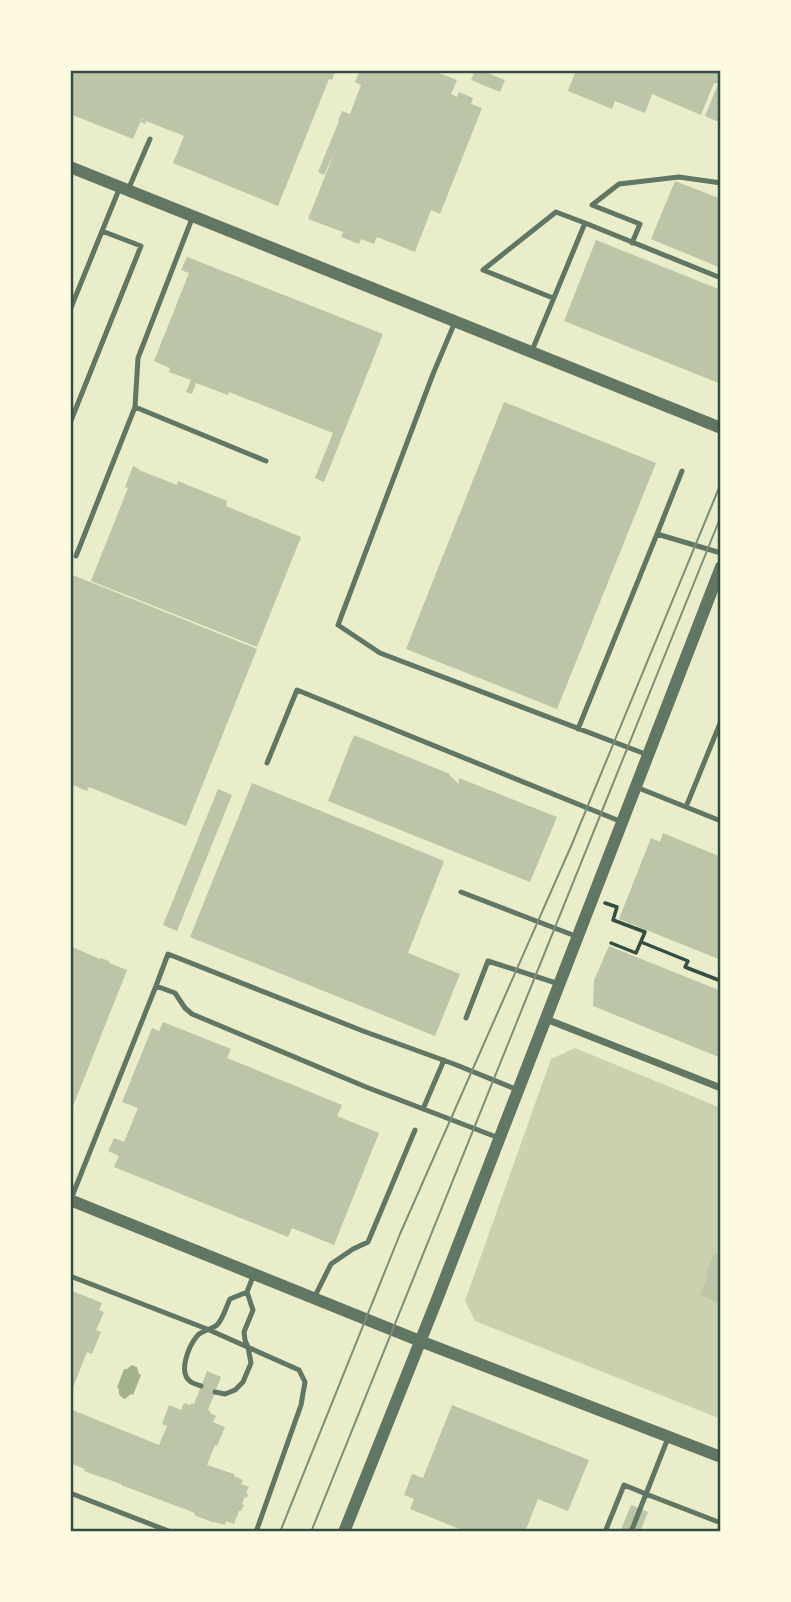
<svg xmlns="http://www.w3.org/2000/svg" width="791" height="1602" viewBox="0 0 791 1602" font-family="'PT Sans Narrow',sans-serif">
  <rect width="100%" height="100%" fill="#e9edc9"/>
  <path fill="#cad2ad" d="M575,1048L721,1108V1419L475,1321L465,1301L551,1059Z"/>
  <path fill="#a3b18a" d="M132,1365L137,1367L139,1374L141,1375L133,1395L131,1394L125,1399C120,1397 118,1394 119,1389L117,1388L124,1369H127Z"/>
  <path fill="#bcc5a7" d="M70,70H336L332,80L329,79L278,206L173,163L184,136L146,121L145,124L141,122L143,118H142L133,139L70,114Z
    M360,70H431L457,80L451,94L457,97L459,92L473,98L471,104L482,108L440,214L431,210L415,252L377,237L374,244L361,239L359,244L341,237L343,232L308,219L335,151L324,175L318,172L339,121H338L342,111L350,114L361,85L355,82Z
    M475,70H480L505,80L500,92L471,80Z
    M576,70H721V123L705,116L718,84L714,83L701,115L652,94L645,113L615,101L612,109L568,91Z
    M675,181L721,199V268L651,239Z
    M596,240L721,290V384L564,321Z
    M187,257L383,334L324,482L315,478L333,433L229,392L228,395L196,383L192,394L186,392L191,380L169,372L170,368L154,361L189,273L181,270Z
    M504,402L656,463L557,709L406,649Z
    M133,466L139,469V470L177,485L178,481L227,501L226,506L301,537L257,647L91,581L128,488L125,487Z
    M70,574L257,649L186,826L89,787L87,791L70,784Z
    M354,735L450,774L449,775L459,784V778L557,817L530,882L328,801Z
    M252,783L444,861L408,953L460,974L435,1036L190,937Z
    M218,789L232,795L177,931L163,925Z
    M663,833L721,857V960L619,919L651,838L660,842Z
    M70,946L100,959L101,958L109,961V963L127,970L70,1114Z
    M609,946L721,991V1058L593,1006L594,980Z
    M163,1022L231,1049L227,1058L342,1105L337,1116L379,1133L334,1245L292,1228L288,1237L114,1167L119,1156L108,1151L114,1138L124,1142L138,1108L122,1102L152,1028L159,1031Z
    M721,1243V1293L717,1302L700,1295L708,1276L705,1275L714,1253L717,1254Z
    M70,1290L102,1303L99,1310L104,1312L96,1330L101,1332L92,1354L87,1352L70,1395Z
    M207,1371L221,1377L208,1410L210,1411V1413L216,1416L213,1422L225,1427L217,1446L215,1445L207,1465L234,1474V1476L243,1480L241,1484L249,1487L246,1493L248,1494L247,1498L245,1497L242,1504L244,1505L241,1511H239L234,1524L226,1521L225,1525L215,1522V1523L194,1515L195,1513L121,1485V1484L84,1471L85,1469L70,1463V1409L159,1445L167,1426L162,1424L169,1405L181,1410L184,1403L191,1405V1403L194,1404Z
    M452,1405L589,1460L568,1511L538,1499L525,1532H467L410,1509L414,1499L404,1495L412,1474L423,1478Z
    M631,1505L648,1512L640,1532H620Z"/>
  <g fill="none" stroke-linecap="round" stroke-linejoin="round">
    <path stroke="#344e41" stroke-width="3.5" d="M605,903L617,907L613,920L645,932L636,953L611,943
      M641,942L688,961L685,967L721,981"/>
    <path stroke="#617663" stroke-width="5" d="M128,190L150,139
      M193,216L138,358L135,407L266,461
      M632,243L640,224L592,205L619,184L679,177L721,183
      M553,298L483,270L556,212L585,223
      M70,310L120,187
      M455,322L433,374L338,625L380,653L648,755
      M531,353L585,223L721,278
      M70,423L141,246L102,231
      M682,471L657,534L721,553
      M76,556L135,407
      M578,729L657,534
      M267,763L297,690L622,822
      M636,787L686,807L721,721
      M686,807L721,821
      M461,892L578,937
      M156,986L168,954L363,1031L454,1064L518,1090
      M466,1018L488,961L559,984
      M423,1109L444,1060
      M71,1199L156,986L175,993L185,1008L192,1014L366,1087L499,1138
      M70,1276L207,1329L299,1370L305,1382L301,1405L256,1532
      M314,1298L331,1264L353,1249L368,1242L415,1130
      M201,1386C198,1385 194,1384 191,1382C177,1373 189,1346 197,1336C202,1330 211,1330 217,1325C223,1319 226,1307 230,1299L247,1292
      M215,1392L225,1394L235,1390L243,1382L251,1363L248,1347L245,1340L244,1332L253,1310L247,1292L254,1274
      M668,1438L646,1494L721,1523
      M70,1493L171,1532
      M605,1532L624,1485L646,1494L631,1532"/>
    <path stroke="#617663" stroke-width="7" d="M546,1019L721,1088"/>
    <path stroke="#617663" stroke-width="12" d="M70,167L721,428
      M70,1200L420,1341L721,1457
      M344,1532L436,1302L721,567"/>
    <path stroke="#7c8e77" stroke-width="2" d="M280,1532L400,1234L572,844L721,483
      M311,1532L721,516"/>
  </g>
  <rect width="791" height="1602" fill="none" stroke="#fefae0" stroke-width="144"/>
  <rect x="72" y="72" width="647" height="1458" fill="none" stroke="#344e41" stroke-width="2.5"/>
</svg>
